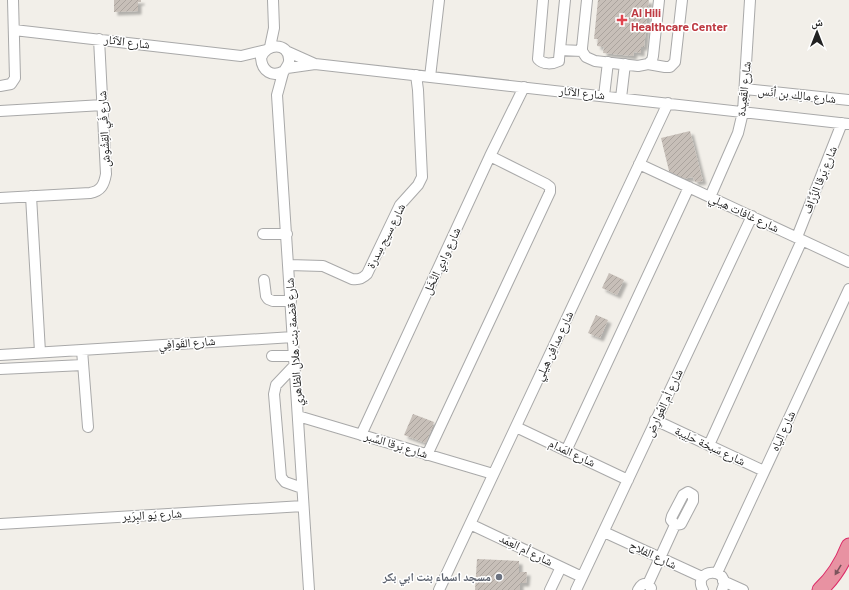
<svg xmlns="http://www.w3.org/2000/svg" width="849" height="590" viewBox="0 0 849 590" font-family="Barlow,'Noto Naskh Arabic',sans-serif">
  <defs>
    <pattern id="building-hatch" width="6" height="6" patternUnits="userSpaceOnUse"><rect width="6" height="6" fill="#c7bfb8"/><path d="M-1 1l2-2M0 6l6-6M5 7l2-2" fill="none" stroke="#aba49e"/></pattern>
    <filter id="shadow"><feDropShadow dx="3.5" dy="3.5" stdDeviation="1" flood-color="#0004"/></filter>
  </defs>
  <rect width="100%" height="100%" fill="#f2efe9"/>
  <path fill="url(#building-hatch)" filter="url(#shadow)" d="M114,0H141V2H138V11L114,12Z
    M598,0H649L644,47H641V53L634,52L633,56L603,53L604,47L597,46L598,39H594Z
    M690,131L703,181L695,182L693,177L677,180L676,174L670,175L661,138Z
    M609,273L624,280L617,295L602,288Z
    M596,315L608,320L600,338L588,333Z
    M413,414L434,422L426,443L404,435Z
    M477,559L519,561V572H527L526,583H520V590H475Z"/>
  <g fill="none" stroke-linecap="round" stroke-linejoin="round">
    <g stroke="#a9a9a9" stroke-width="12">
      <path id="minor" d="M543,0L538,59C543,65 553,64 559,61V59L565,0
        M587,0L582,48V51L586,57L595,61L638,66L648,64L665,67H670L675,62L682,0
        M14,30L241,56L266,50
        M270,47L274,28L273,0
        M560,50L582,51
        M286,51L315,64
        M648,64L652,60L653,56L659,0
        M287,68L315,64L849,124
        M284,71C272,78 262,71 261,58C266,43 288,42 289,59C290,65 285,68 283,73C281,80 279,88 277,95L309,590
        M430,77L439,0
        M0,86L11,84L15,78L13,0
        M745,89L849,100
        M604,96L608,62
        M621,98L625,64
        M0,111L103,105
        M639,164L849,262
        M31,196L40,352
        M710,197L738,133L743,112L750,0
        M0,198L90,193C101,191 104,185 106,174L99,39
        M263,234H287
        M797,237L842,123
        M289,265L323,266L352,279C358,280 362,279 367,274L400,205L418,185L422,177L418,90L416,75
        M264,280L266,296L268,299L273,301H291
        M82,350L88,427
        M0,355L293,337
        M272,356H294
        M295,365L276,385L274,394L281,477L285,482L302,488
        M0,369L83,365
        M298,416L493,474
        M655,420L764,471
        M516,427L628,480
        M361,435L490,156L524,87
        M709,445L802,240
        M566,451L689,187
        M427,455L550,192V187L546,184L490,156
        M688,492L693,495V501L681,524L675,525L671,520L672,516L683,495Z
        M0,524L303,506
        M470,524L582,577
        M604,532L702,577
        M717,573L849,289
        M723,581L743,590
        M648,584L675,525
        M439,590L668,103
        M550,590L561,567
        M576,590L752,216
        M638,590C641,585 643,583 648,584L651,588
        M703,590C691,568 733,566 722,590"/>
    </g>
    <g stroke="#dc2a67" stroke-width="17">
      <path id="highway" d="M820,590C834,577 842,564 849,546"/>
    </g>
    <use href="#minor" stroke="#fff" stroke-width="10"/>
    <use href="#highway" stroke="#e892a2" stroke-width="15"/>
  </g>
  <defs><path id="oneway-solid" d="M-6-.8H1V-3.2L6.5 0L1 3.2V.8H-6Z"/></defs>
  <use fill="#7b545c" href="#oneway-solid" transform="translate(838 570) rotate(121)"/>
  <path fill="#e0444e" stroke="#fff" stroke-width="1.5" d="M620 14h4v4h4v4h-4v4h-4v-4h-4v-4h4z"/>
  <circle fill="#6b7280" stroke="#fff" stroke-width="1.5" cx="499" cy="577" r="4"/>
  <g text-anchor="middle" stroke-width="3" stroke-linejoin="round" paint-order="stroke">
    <g font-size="12" font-weight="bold" fill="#be3a42" stroke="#fff" text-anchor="start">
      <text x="631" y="17">Al Hili<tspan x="631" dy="14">Healthcare Center</tspan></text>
    </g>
    <g font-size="12" fill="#222" stroke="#fff">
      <text transform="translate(127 42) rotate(7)" y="4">شارع الآثار</text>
      <text transform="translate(744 89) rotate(-84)" y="4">شارع القَعِيدة</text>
      <text transform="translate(582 93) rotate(6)" y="4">شارع الآثار</text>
      <text transform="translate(797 95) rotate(6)" y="4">شارع مالِك بن أنَس</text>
      <text transform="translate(104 129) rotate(-93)" y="4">شارع فَي القِشُوش</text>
      <text transform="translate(820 180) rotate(-68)" y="4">شارع بَرقا الزَّرَّاف</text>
      <text transform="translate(744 213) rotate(25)" y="4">شارع غافات هيلي</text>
      <text transform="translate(386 236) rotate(-63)" y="4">شارع سيح سِدرة</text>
      <text transform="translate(442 261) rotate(-65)" y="4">شارع وادِي النَّخَل</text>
      <text transform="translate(294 342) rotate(-94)" y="4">شارع قضمة بنت هلال الظاهري</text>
      <text transform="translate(187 343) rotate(-4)" y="4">شارع القَوافِي</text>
      <text transform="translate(554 346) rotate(-65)" y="4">شارع مدافِن هيلي</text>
      <text transform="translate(664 403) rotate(-65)" y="4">شارع أم العُوارِض</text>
      <text transform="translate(783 431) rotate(-65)" y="4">شارع الياه</text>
      <text transform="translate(396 445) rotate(17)" y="4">شارع بَرقا السَّبر</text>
      <text transform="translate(710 446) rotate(25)" y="4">شارع سَبخة حَلِيبة</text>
      <text transform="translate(572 453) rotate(25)" y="4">شارع المَدام</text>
      <text transform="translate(152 515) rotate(-3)" y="4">شارع يَو البِرَير</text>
      <text transform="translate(526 550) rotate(26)" y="4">شارع أم العِمَد</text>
      <text transform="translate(653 555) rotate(25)" y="4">شارع الفلاح</text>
    </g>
    <g font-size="12" font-weight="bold" fill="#5b616d" stroke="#fff" text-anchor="end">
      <text x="491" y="581">مسجد اسماء بنت ابي بكر</text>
    </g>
  </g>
  <g transform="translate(817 32)" stroke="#ffffff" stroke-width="3" paint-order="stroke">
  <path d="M0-3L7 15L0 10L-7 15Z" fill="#222222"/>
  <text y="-6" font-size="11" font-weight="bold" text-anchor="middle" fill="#222222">ش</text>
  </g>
</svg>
